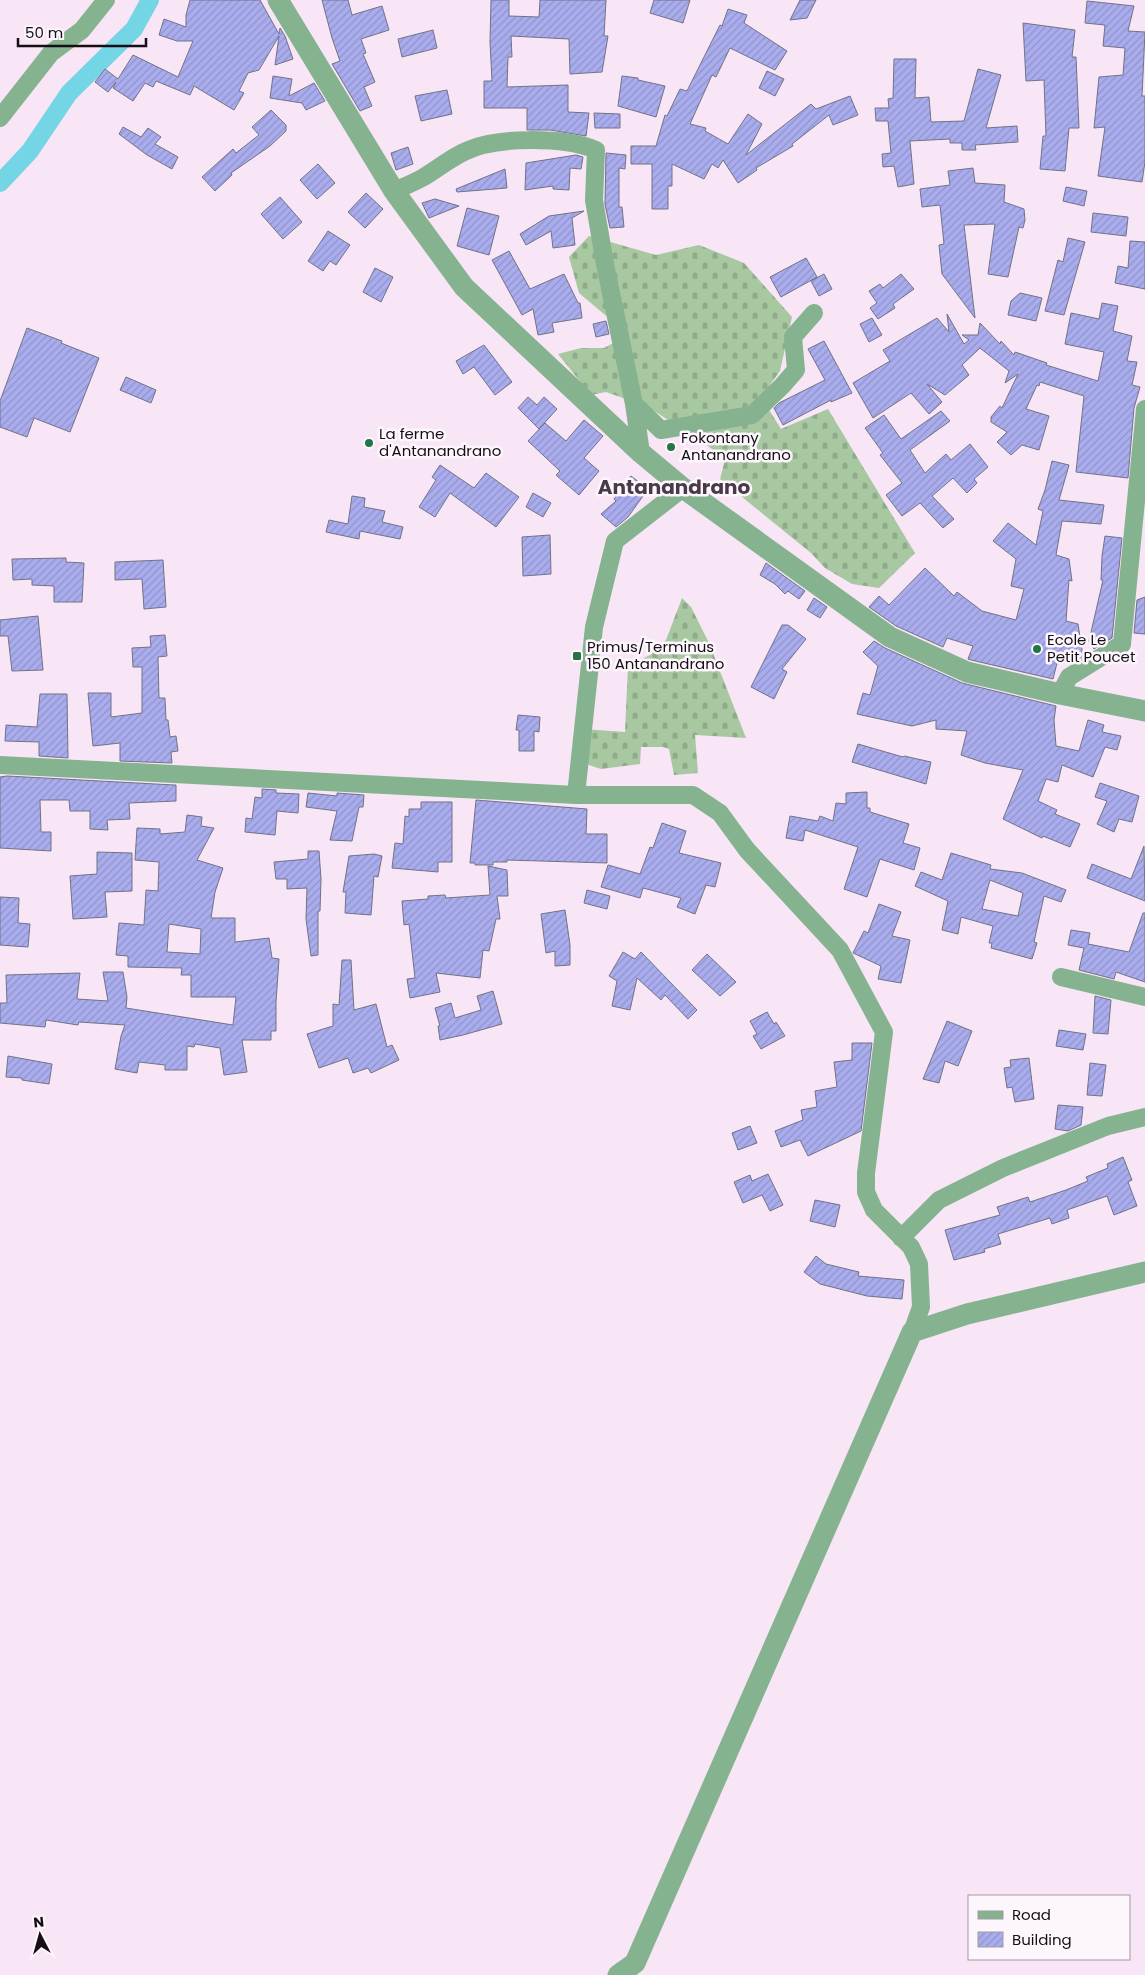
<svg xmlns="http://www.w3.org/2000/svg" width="1145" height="1975" viewBox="0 0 1145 1975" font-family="Poppins,sans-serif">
  <defs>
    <pattern id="cemetery-stones" width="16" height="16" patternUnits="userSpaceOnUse" patternTransform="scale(1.25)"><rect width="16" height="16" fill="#a8c8a1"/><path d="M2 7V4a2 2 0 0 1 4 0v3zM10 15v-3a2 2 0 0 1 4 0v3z" fill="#90ab8a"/></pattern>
    <pattern id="building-hatch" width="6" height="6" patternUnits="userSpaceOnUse" patternTransform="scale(1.25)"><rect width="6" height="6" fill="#a9aced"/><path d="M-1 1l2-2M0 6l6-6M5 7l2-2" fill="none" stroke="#9193ca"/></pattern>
  </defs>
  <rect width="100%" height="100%" fill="#f8e5f6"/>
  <path fill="url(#cemetery-stones)" d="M589,236L656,255L699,245L744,263L792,317L780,371L761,397L781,429L828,409L915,553L879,588L852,584L825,568L811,553L720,479L725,460L707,445L648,407L606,392L591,395L558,354L581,348H604L615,342L611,320L579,293L569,257Z
    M682,598L691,607L709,643L746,738L695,735L698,773L674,775L669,749L663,747H641L640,764L601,769L580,762L583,729L625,732L628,666L650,655L666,640Z"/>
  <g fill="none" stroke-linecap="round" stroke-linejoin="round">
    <path stroke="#74d5e4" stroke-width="18" d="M0,183L30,151L69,93L134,29L150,0"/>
  </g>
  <path fill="url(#building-hatch)" stroke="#717286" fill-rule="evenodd" d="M190,0H260L279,34L280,28L285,36L293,59L275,65L279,36L259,70L248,73L239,91L244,93L234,110L194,86L190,95L156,81L153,87L145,83L133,101L113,88L116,82L108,92L95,82L105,69L118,79L133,55L178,77L193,41H177L159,35L164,19L186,27V15Z
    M322,0H348L352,15L382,6L389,30L361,39L366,53L363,54L375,82L364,87L372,106L360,111L332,64L340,61L332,38Z
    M491,0H509V16L539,17L540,0H606L604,36H608L602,72L570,74L569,39L511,36L512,57H508L507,87L568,85V112L589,113L586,136L550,130H527V108H484V81H492L490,42Z
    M654,0H690L683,23L650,13Z
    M800,0H816L807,18L790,20Z
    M1087,1L1134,6L1128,31L1145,32L1142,96H1145V162L1142,182L1098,176L1105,127L1094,128L1099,77L1123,75L1125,48L1103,46L1105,25L1085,23Z
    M728,9L747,15L744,23L787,51L775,70L730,48L716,77L712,75L690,124L706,128L705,131L728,144L748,114L762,124L746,155L811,104L816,109L850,96L858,115L833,125L829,115L792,144L793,146L756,168L757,170L738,183L723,160L718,168L712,164L704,179L672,164V186H668V209H652V164H631V146H656L665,115L667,116L680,89L687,91L720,25L722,26Z
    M1023,23L1075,30L1072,57H1076L1079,128H1069L1065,171L1040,169L1043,136H1046L1044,80L1026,81Z
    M433,30L437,48L402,57L398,39Z
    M894,59H916L915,98L929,97L931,122L964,121L978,69L1001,75L986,128L1017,126L1018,142L975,145L976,150H962V143H950V139L910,141L914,184L898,187L894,166L883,167L882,154L891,153L888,121H876L875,108H889L888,99L893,98Z
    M767,71L784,79L775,96L759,88Z
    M273,76L292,79L289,96L314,83L325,101L306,110L302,103L270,98Z
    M622,76L638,78V80L665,86L656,117L618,106Z
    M447,90L452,114L421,121L415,96Z
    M271,110L286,125V131L270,146L231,173L232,175L215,191L202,177L233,149L236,153L259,135L252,127Z
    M594,113L620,114V128H595Z
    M123,127L141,137L148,128L161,137L155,144L178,157L172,169L147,155L119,134Z
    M408,147L413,164L396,170L391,153Z
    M606,153L626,155L625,169L619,168V207H622L624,227L610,228L605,204Z
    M576,155L583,157L581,169L570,168L569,190L553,189V186L525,190L526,163Z
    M318,164L335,183L317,199L300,180Z
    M973,168L975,183L1005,185L1004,202L1024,209L1025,220L1023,228L1019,227L1008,277L988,274L995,224L964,225L975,318L942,274L939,245L944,244L940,205L922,207L920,189L950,185L948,171Z
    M505,169L507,188L457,192L456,189Z
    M1066,187L1087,191L1084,206L1063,201Z
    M366,193L383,209L365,228L348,212Z
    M280,197L302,222L283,239L261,214Z
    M435,199L459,206L429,218L422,203Z
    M467,208L499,216L489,255L457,246Z
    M584,211L572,218L575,245L553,248L551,231L526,245L520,234L549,216Z
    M1093,213L1128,217L1126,236L1091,232Z
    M328,231L350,245L336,265L330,261L323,271L308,261Z
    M1068,238L1085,242L1064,315L1045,311L1058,260L1063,262Z
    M1130,241L1145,242V289L1115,283L1118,266L1128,268Z
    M509,251L530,289L564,274L578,303H580L582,318L552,323L554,332L538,335L533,309L522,315L492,260Z
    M806,258L817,277L781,297L770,277Z
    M375,268L393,277L381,302L363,292Z
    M824,274L832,289L819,296L811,281Z
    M901,274L914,289L893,304L895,308L878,319L870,308L877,303L869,291L880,284L883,288Z
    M1020,293L1042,298L1036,321L1008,315L1011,301Z
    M1102,303L1118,306L1113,331L1132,336L1127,361L1137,362L1132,385L1140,387L1134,408L1128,478L1076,472L1084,396L1040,382L1039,386L1037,385L1026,409L1049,416L1039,450L1022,445L1011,455L997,442L1007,432L991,422V417L1000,406L1002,408L1018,374L1005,383L1009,371L980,348L962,365L969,375L945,395L927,384L942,402L929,414L911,393L873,418L853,383L890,361L883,350L937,318L949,332L947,314L964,344L969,340L962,335H978L980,323L1000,344L1001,341L1014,355L1015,352L1047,363L1046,365L1098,381L1104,352L1065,344L1071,313L1099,319Z
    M872,318L882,335L869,342L860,324Z
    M606,321L609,334L596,337L593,324Z
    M27,328L62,341L61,343L99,358L70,432L34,418L27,437L0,427V401Z
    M824,341L852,393L831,402V400L783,425L774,408L779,403L825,380L808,349Z
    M484,345L512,382L495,395L474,367L463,374L456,361Z
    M126,377L156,390L151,403L120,390Z
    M528,397L537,405L544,397L557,409L539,429L518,408Z
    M941,411L950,421L910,450L925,473L946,454L951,460L970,444L988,467L974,479L977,483L967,493L953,478L932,496L954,519L943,528L920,503L902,516L886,495L902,483L880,455L883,453L865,428L884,415L901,439Z
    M584,420L603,436L584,458L599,471L579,495L556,475L560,471L528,441L545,423L566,441Z
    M1052,461L1069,465L1059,500L1104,505L1101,524L1062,521L1056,555L1069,559L1072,581L1069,580L1066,621L1078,624L1083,656L1070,664L1060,659L1059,664L1057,663L1053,679L971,660L968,659L973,646L947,638L943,647L896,626L869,607L879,596L889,605L925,568L954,596L957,592L982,611L1016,620L1024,589L1011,586L1016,559L993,541L1008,523L1036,545L1043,511L1038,509L1045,490Z
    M440,465L474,488L486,473L519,497L496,527L450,493L435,517L419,507L436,480L432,477Z
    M631,476L648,489L628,517L616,527L601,514L616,501L614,499Z
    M533,493L551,503L543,517L526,507Z
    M352,496L365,498L364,507L385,511L382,522L403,527L400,539L360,531L359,539L326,532L329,520L348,524Z
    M550,535L551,574L523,576L522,537Z
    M1105,536L1122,538L1112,638L1094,649L1089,641L1103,580H1101L1102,556Z
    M66,558V562L84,563L82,602H54V586L32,585V579L13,580L12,559Z
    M163,560L166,607L144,609L142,579L115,580V562Z
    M766,563L805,591L799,599L788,591L785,594L775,584L760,575Z
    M1145,597V634L1134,633L1137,600Z
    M814,598L827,607L820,618L807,610Z
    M38,616L43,670L12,671L8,636H0V620Z
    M782,625H788L806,639L782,669L787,672L774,699L751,687Z
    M165,635L167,656L158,657L159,698H165L166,720H168L170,737L176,736L178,751L171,752L172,763L120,761V743L93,746L88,693H111V717L142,713V667H133L132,648L151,647L150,636Z
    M874,641L885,648L962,683L1056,706L1054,720L1056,746L1079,751L1088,720L1104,725L1102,732L1121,736L1117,750L1105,747L1093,777L1062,765L1058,782L1046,779L1038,801L1057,810L1055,814L1080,824L1070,847L1043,836L1042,838L1003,819L1023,770L985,763L961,755L967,731L936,729V720L912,726L857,714L863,693L870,695L878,666L863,652Z
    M40,694H67L68,758L39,756V742L5,741L6,725L37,727Z
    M518,715L540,717L539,732L534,731V751H519V730H516Z
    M858,744L903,757L904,756L931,762L926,784L852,762Z
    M7,776L174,785H176V801L129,803L130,819L107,820L108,830L90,829V811H70L69,800H40L41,832H51V851L0,848V777Z
    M1100,783L1139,796L1132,822L1119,819L1114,832L1097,824L1107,801L1095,797Z
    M262,789L276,790V793L299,794L298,813L277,811L275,835L245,832L246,818L252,819L255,797L262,798Z
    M867,792V808H870V812L909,824L903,843L920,848L914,870L880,859L867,897L844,889L858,847L805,830L803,841L786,838L790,816L818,821L820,816L833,821L836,803L846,804V793Z
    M308,793L337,796V793L364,795L363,807H359L352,841L330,840L337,811L306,807Z
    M476,800L587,809L586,834H607V863L507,860V862H493V865H475V863H470Z
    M421,802H452V862H438V872L392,868L395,843L403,844L405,816L409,817V809H421Z
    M187,815L202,817L201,826L214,828L197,860L223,868L215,892L211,918H235V942L269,938L272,958L279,959L276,1002V1031H271V1040H242L247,1072L224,1075L220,1048L195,1044L194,1047L187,1046V1070H165V1065L139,1062L137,1073L115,1069L121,1036L125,1025L79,1022L78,1025L46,1020L45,1027L0,1023V1003H7L6,975L80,973L77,999L108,1001L103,972H123L127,997L126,1008L233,1025L236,997H191V975H181L182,968L128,967V956L116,955L119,923L144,925L146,890L158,891L159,862L135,860L137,828L160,829V834L185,832ZM169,924L201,929L200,954L167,952Z
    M662,823L686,831L679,853L721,863L715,887L706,885L695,914L677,907L681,898L643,888L640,898L601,887L608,865L640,874L650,847L653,848Z
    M1144,846L1145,901L1087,878L1092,864L1131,879Z
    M308,851H319L321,879L320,911H318V955L311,956L306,919L307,888L287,889V879H276L274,862L308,859Z
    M97,852L132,853V891L105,892L107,917L73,919L70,876L97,874Z
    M951,853L991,865L990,869L1022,873L1066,890L1061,902L1044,896L1034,942L1037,943L1032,959L991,948L992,943H989L993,926L961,917L958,934L942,930L948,901L915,886L921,872L942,880ZM990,880L1023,893L1018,916L982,909Z
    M374,854L382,856L378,877L374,876L371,915L345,913L346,892H343L349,856Z
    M488,866L507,870L508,896H497L500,919H496L489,951L483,950L480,978L436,973L440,992L410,998L407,979L415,978L409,924L404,925L402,901L428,899V896L445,895L446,898L490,895Z
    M587,890L610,896L607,909L584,903Z
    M0,897L19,898L18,923L30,924L28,947L0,945Z
    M879,904L901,912L892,936L910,940L901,983L878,979L881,966L853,953L864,931L868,933Z
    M565,910L570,945V965L555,966V951L546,953L541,914Z
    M1143,913H1145V982L1116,972L1114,979L1079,970L1084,948L1068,945L1071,930L1090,933L1088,944L1129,952Z
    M623,952L635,959L641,952L697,1010L688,1019L665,995L661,1000L637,978L630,1010L612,1006L617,981L609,976Z
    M707,954L736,982L720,996L692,970Z
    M342,960H351L354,1010L376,1004L387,1047L392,1045L399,1060L371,1073L368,1068L353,1073L348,1058L319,1068L307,1034L333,1026V1004L339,1005Z
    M493,991L502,1024L463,1035L440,1040L438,1026H440L435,1008L451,1003L455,1018L481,1010L477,996Z
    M1095,996L1111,1000L1108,1034L1093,1033Z
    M767,1012L774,1024L776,1022L785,1036L761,1049L753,1036L757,1034L750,1021Z
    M947,1021L972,1031L958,1066L945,1061L939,1083L923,1079Z
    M1059,1030L1086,1034L1083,1050L1056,1046Z
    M852,1043H872L861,1131L808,1156L800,1140L781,1147L775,1131L803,1120L801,1110L817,1107L815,1091L837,1087L834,1062L852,1060Z
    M8,1056L52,1064L49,1084L22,1080V1078L6,1077Z
    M1029,1058L1034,1099L1015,1102L1012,1087L1007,1088L1004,1068L1011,1067L1010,1060Z
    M1090,1063L1106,1065L1102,1096L1087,1095Z
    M1058,1105L1083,1107L1081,1125L1068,1131L1055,1129Z
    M750,1126L757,1143L738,1150L732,1133Z
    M1123,1157L1132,1180L1128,1182L1137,1206L1114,1215L1107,1196L1067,1210L1069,1218L1052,1224L1050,1218L998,1234L1001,1244L984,1249L985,1252L954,1260L945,1230L1000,1215L997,1207L1028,1197L1030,1202L1066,1190L1088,1181L1086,1177L1108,1168L1107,1164Z
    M768,1174L783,1205L770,1211L762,1195L743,1203L734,1182L750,1175L752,1181Z
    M815,1200L840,1205L835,1227L810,1221Z
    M816,1256L826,1264L859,1272L858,1276L904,1280L902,1299L867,1296L820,1284L804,1272Z"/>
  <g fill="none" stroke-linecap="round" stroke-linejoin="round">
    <path stroke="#85b28f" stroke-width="18" d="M0,118L51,53L82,30L106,0
      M394,191C403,187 413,183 422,178C436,170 449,159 464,152C495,136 565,137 596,150L594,200L605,264L634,404L641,453
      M634,404L661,430L752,415L782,386L796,370L793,337L814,313
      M1060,694L1069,677L1122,644L1145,409
      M0,765L576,795H693L720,813L747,850L840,950L884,1032L866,1173V1192L874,1210L911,1247L919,1264L921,1307L912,1332
      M576,795L594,627L615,541L683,488
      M1061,977L1145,997
      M901,1238L939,1200L1003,1168L1108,1126L1145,1117"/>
    <path stroke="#85b28f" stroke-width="21" d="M278,0L394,191L464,287L641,453L683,488L890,637L967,672L1060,694L1145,711
      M618,1975L635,1963L912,1332L967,1314L1145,1272"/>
  </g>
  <g fill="#247546" stroke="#fef6fd" stroke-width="2">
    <circle cx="369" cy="443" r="5"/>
    <circle cx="671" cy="447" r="5"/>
    <circle cx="1037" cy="649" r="5"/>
    <rect x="572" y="651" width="10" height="10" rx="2.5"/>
  </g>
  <g text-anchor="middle" stroke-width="5" stroke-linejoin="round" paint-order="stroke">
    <g font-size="15" fill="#150f15" stroke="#fef6fd" text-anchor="start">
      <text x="379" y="439">La ferme<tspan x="379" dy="17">d'Antanandrano</tspan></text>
      <text x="681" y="443">Fokontany<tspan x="681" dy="17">Antanandrano</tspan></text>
      <text x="1047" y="645">Ecole Le<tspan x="1047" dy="17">Petit Poucet</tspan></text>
      <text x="587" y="652">Primus/Terminus<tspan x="587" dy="17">150 Antanandrano</tspan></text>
    </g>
    <g font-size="20" font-weight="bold" fill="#493a48" stroke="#fef6fd">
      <text x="674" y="494">Antanandrano</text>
    </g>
  </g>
  <rect x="968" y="1895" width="162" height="65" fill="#fef6fd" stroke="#a19aa0"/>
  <rect x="978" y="1911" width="25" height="8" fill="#85b28f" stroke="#a19aa0"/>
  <text x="1012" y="1920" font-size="15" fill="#150f15">Road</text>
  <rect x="978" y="1932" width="25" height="15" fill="url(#building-hatch)" stroke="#a19aa0"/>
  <text x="1012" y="1945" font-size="15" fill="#150f15">Building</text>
  <g transform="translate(40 1935) rotate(354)" stroke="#fef6fd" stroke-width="4" paint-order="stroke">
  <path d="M0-4L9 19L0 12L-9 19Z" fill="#150f15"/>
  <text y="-8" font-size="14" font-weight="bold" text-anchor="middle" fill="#150f15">N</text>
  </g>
  <path d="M18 38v8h128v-8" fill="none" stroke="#150f15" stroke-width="2.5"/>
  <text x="25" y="38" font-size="15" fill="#150f15" stroke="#fef6fd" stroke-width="4" paint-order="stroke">50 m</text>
</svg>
